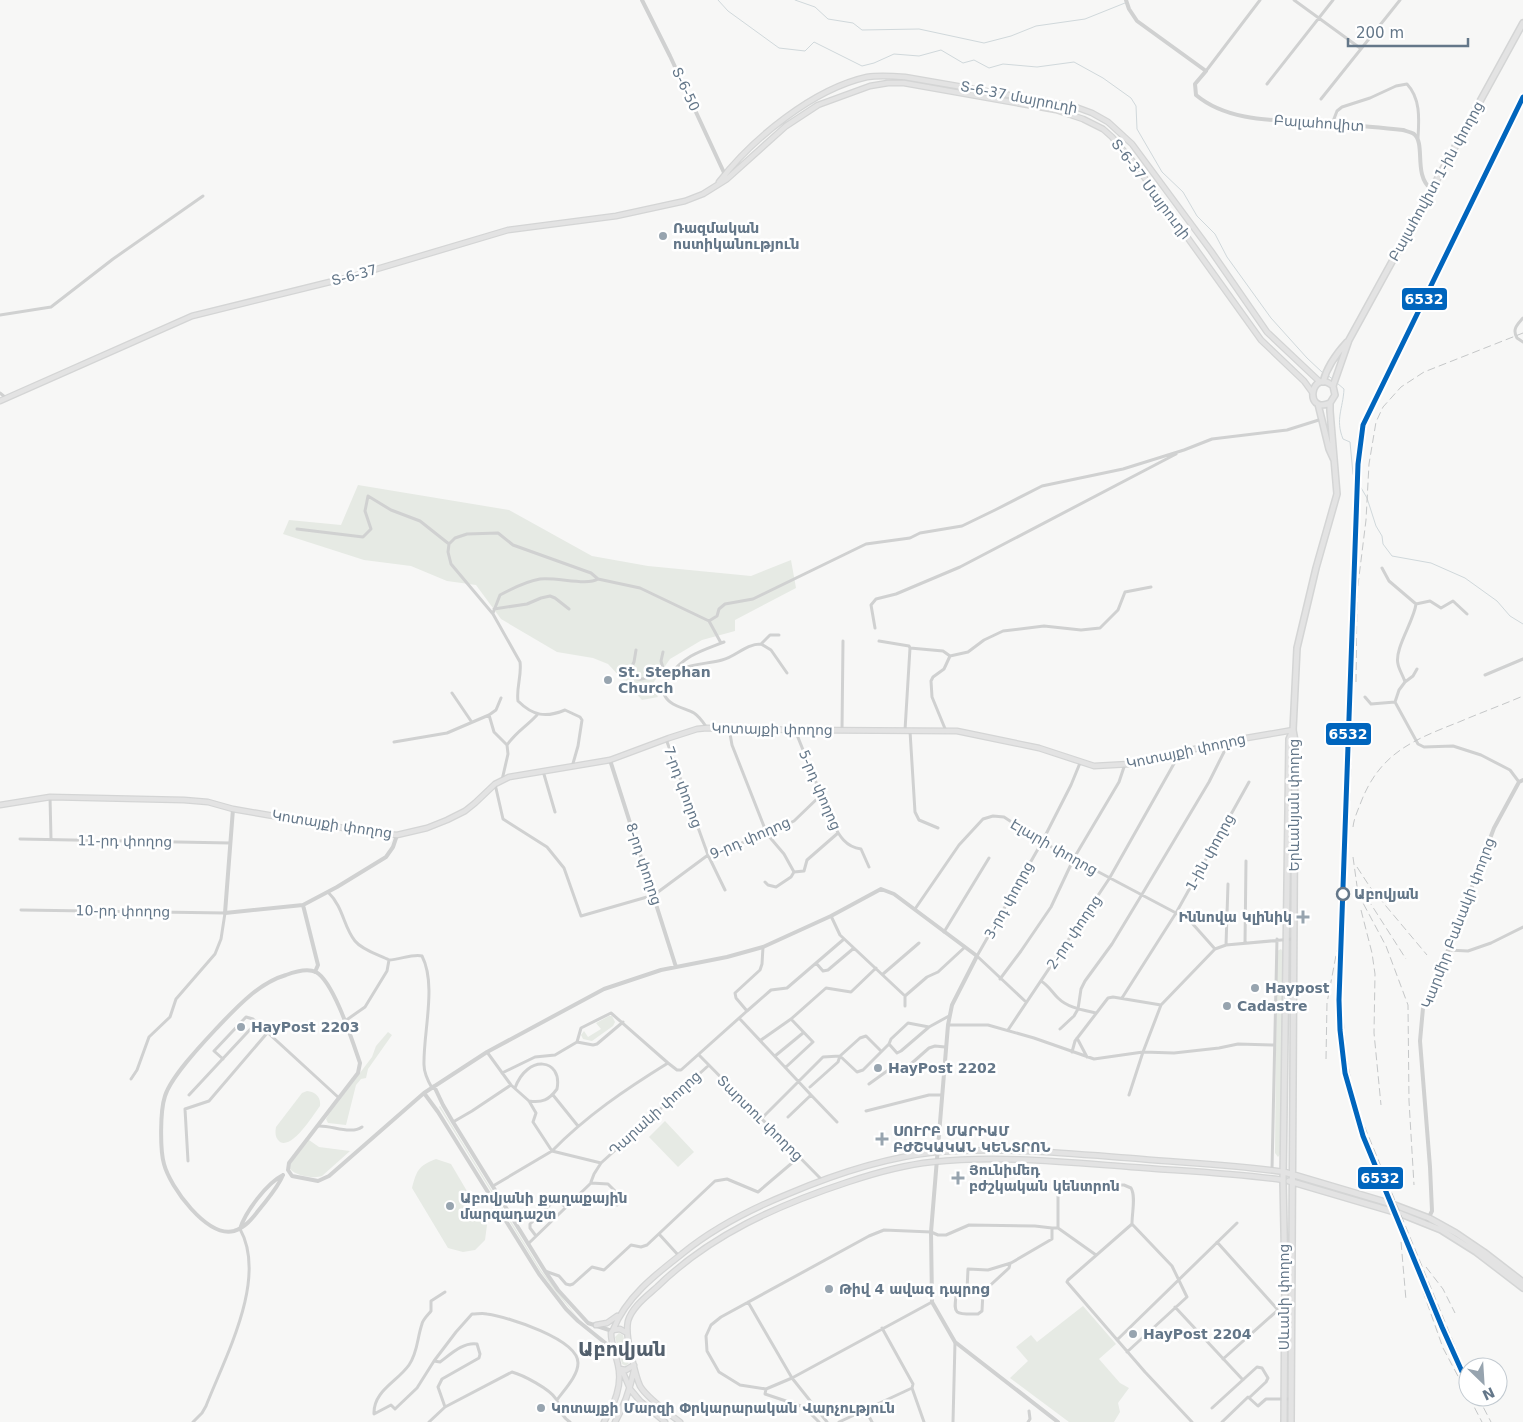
<svg xmlns="http://www.w3.org/2000/svg" width="1523" height="1422" viewBox="0 0 1523 1422" font-family="'DejaVu Sans','Noto Sans Armenian',sans-serif">
  <rect width="100%" height="100%" fill="#f7f7f6"/>
  <path fill="#e6eae4" d="M358,485L509,510L592,556L648,566L751,576L791,560L796,588L735,620V631L702,640L670,659L651,686L658,697L642,700L608,664L593,658L557,652L501,619L476,585L447,581L411,566L364,560L283,534L289,520L341,525Z
    M1281,949L1283,952L1281,1153L1278,1157L1275,1153L1277,953V951Z
    M609,1016H612L615,1022L613,1026L592,1041L583,1039L581,1035L584,1031L588,1037L601,1029L596,1023Z
    M388,1032L392,1035L368,1069L366,1078L361,1079L356,1085L346,1125L328,1123L326,1119L329,1114L372,1057L376,1046Z
    M307,1091C316,1092 321,1097 320,1106C313,1115 293,1149 280,1142C275,1138 275,1133 276,1127L302,1093Z
    M440,1106L541,1270L578,1318L558,1295L540,1271L439,1107Z
    M665,1121L694,1152L678,1167L649,1137Z
    M309,1140L319,1147L350,1151L322,1176C314,1179 296,1176 290,1169V1164Z
    M436,1159L451,1164L487,1225L485,1240L475,1250L463,1252L448,1248L412,1188C417,1170 418,1166 436,1159Z
    M1083,1306L1116,1344L1099,1359L1120,1383L1129,1388L1118,1403L1120,1412L1114,1422H1069L1010,1378L1028,1361L1016,1347L1031,1335L1037,1342Z
    M619,1333L623,1335L630,1362L626,1366L622,1364L615,1337Z"/>
  <g fill="none" stroke-linecap="round" stroke-linejoin="round">
    <path stroke="#d0d8db" stroke-width="1" d="M718,0L728,11L779,48L805,51L814,42L862,66L874,63L894,54L919,56L941,50L963,63L974,60L989,68L1003,64L1037,67L1074,62L1103,78L1131,98L1136,106L1137,129L1162,172L1183,192L1197,216L1215,234L1227,257L1271,318L1307,358L1323,373
      M795,0L815,7L828,19L853,23L862,30L919,29L984,43L1011,36L1036,26L1085,19L1125,3
      M1327,375L1334,380
      M1337,383L1344,389C1343,409 1335,419 1343,439L1350,442L1353,474L1367,498L1376,526L1382,536L1383,544L1392,556L1431,563L1465,578L1497,601L1510,616L1523,624"/>
    <g stroke="#d4d5d5" stroke-width="7">
      <path id="secondary" d="M719,182C752,139 813,89 867,77C879,75 893,76 905,77L1073,106L1092,113L1108,122L1132,144L1211,251L1267,332L1320,382
        M0,401L192,316L350,277L508,230L616,216L685,201L703,194L727,179L786,126L818,105L870,86L888,83H904L1056,110L1083,119L1103,129L1112,137L1134,163L1261,340L1304,381L1312,392
        M0,805L50,797L184,800L208,802L233,809L367,832L397,835L427,828L447,820L465,811L475,803L495,784L509,777L610,760L669,738L697,729L707,728L795,730L957,731L1039,748L1094,766L1130,764L1229,741L1293,730
        M596,1325L607,1323L617,1316
        M613,1330C626,1297 656,1274 683,1253C715,1227 751,1209 788,1194C835,1174 886,1157 937,1152C1005,1147 1073,1154 1141,1159C1188,1163 1237,1165 1284,1172
        M620,1369L626,1370L634,1365
        M622,1370L630,1389L640,1401L665,1422
        M604,1422C614,1404 623,1386 618,1365C616,1355 611,1344 611,1333L613,1330L620,1329L627,1333
        M615,1422C625,1405 630,1389 634,1370
        M680,1422C668,1413 647,1398 640,1386C635,1375 633,1361 630,1350C628,1340 626,1331 628,1321C632,1307 647,1296 657,1287C710,1235 778,1205 848,1182C875,1173 903,1165 932,1162C998,1155 1065,1162 1131,1167C1182,1171 1233,1173 1283,1180"/>
    </g>
    <g stroke="#d4d5d5" stroke-width="8">
      <path id="primary" d="M1323,382C1327,366 1336,354 1347,342
        M1330,403C1303,415 1311,367 1333,386
        M1318,404L1329,449L1334,460
        M1284,1172L1392,1204L1429,1218L1456,1233L1484,1252L1523,1282
        M1289,1181L1401,1214L1441,1230L1476,1252L1523,1288
        M1284,1422L1285,1279L1283,1180L1289,739L1293,730
        M1291,1422L1295,741L1293,730L1297,648L1316,568L1337,494L1330,411V403L1335,395L1333,386L1349,340L1523,23"/>
    </g>
    <path stroke="#d0d1d1" stroke-width="3" d="M1294,0L1360,48
      M1206,71L1260,0
      M1267,84L1333,0
      M1321,99L1400,0
      M1332,124L1337,111L1342,107L1370,98L1396,86L1407,84C1421,99 1419,120 1418,138
      M0,315L51,307L113,259L203,196
      M1523,318C1517,325 1512,329 1517,338L1523,342
      M0,393L6,398
      M1184,450L1212,439L1287,430L1322,419
      M297,529L363,537L371,529L365,511L368,496L391,510L420,521L449,544
      M1382,568L1389,581L1416,604C1414,621 1394,649 1398,664C1399,670 1403,675 1405,682L1399,690L1395,702L1418,744L1424,747L1453,746L1481,755L1510,770L1519,782
      M1416,604L1430,601L1441,608L1453,601L1467,614
      M494,609L527,604L541,598L550,596L555,598L569,609
      M493,613L500,595C513,588 527,581 540,579C557,577 587,586 598,579
      M875,628L871,605L876,599L896,594L960,567L1176,454
      M879,641L909,646L910,648
      M721,643L709,621L717,616L719,609L725,604L753,599L866,544L910,538L920,533L962,526L995,510L1042,486L1123,469L1184,450
      M761,644L770,635H779
      M636,650L634,662L629,672V674C639,685 649,676 660,671L669,676C685,655 701,651 724,642
      M663,652L661,661L664,672
      M1485,675L1523,659
      M1405,682L1413,676L1417,669
      M452,693L471,721
      M1365,697L1371,704L1395,702
      M489,715L494,732L507,745
      M707,728C703,722 700,717 694,713C685,708 670,706 665,696C662,690 664,686 666,681C676,663 705,665 722,660C737,656 745,644 761,644L771,650L787,673
      M729,728L732,745L767,834L784,854L794,872
      M795,730L832,822C839,835 845,847 861,849L869,867
      M842,730L843,641
      M905,730L910,648L943,651L950,656
      M910,731L915,812L919,820L938,828
      M946,731L932,697L931,681L933,677L944,669L950,656L968,652L984,640L1003,631L1044,626L1081,630L1100,628L1118,610L1125,592L1151,587
      M666,739L708,855L725,890
      M394,742L447,733L489,715L496,710L501,698
      M572,767L578,746L582,720L580,717L565,710C546,718 533,716 518,701C516,688 522,675 520,662L493,614L451,564L448,552L449,544L455,538L467,534L498,533L513,545L591,573L598,579L640,588L709,621
      M543,771L555,812
      M502,780L508,754L507,745C517,731 526,727 537,715
      M495,784L503,819L547,847L564,868L581,916L654,895L708,855L767,834L794,821L821,795
      M50,797L51,839
      M20,839L230,843
      M765,882L768,885L776,887L791,877L794,872L804,871L807,860L838,833
      M328,892C344,908 343,926 355,941C362,950 379,955 389,960
      M915,909L959,845L983,819L993,816L1004,817L1042,842L1176,913L1191,922L1215,949
      M21,910L225,913L221,939L215,954L176,999L170,1017L149,1037L137,1070L131,1079
      M831,916L840,935L905,996
      M944,932L989,858
      M1245,943L1246,861
      M1226,945L1228,884
      M1448,950L1468,951L1491,943L1523,927
      M816,963L823,971L828,970L854,948
      M883,974L919,943
      M1000,979L1021,951L1051,907L1074,858L1119,782L1125,764
      M1041,981C1049,986 1052,992 1058,998C1068,1008 1083,1010 1096,1013
      M1122,998L1176,913L1249,782
      M1026,1002L977,956L1042,842L1071,785L1080,763
      M905,1006V996L927,977L938,972L965,947
      M747,1011L771,990L787,988L844,939
      M739,1018L811,1095L788,1117
      M345,1021L365,1007L387,971L389,960C399,960 414,953 422,956C437,985 423,1033 424,1065C424,1073 428,1081 432,1088
      M948,1025H988L1034,1038L1094,1059L1143,1052L1174,1053L1219,1048L1238,1044L1274,1045
      M1060,1029L1074,1016L1078,1009L1081,989L1085,981L1112,944L1141,896L1209,782L1229,742
      M1008,1030L1109,879L1180,753
      M1077,1038L1087,1057
      M761,1040L791,1019L826,988L851,992L876,968
      M577,1042L593,1045L597,1044L623,1022
      M889,1044L891,1039L908,1023L929,1027
      M487,1052L511,1085L529,1101L536,1113L533,1122L552,1151C586,1116 626,1089 668,1063
      M1072,1052L1075,1041L1108,998L1113,997L1161,1005
      M699,1055L822,1180
      M775,1056L803,1033
      M223,1059L214,1051L246,1017L253,1019L339,1098
      M786,1067L813,1042L791,1019
      M502,1073L535,1057L555,1055L577,1042L581,1028L611,1013L668,1063L677,1070H681L747,1011L736,998L735,993L760,970L762,964L763,947
      M869,1084L894,1066L904,1070L929,1048L935,1046L945,1047
      M810,1087L838,1062L840,1056L860,1038L866,1036L881,1051
      M515,1088C527,1054 563,1058 557,1089C549,1100 542,1103 529,1101
      M189,1095L257,1022
      M553,1095L578,1126
      M811,1095L837,1122
      M1129,1095L1143,1052L1161,1005L1215,949L1226,945L1293,939
      M866,1111L929,1095H941
      M762,1118L823,1057L840,1056L857,1072L863,1070L889,1044L897,1053L901,1051L929,1027L949,1016
      M453,1122L472,1111L511,1085
      M318,1126C331,1125 351,1135 362,1127
      M188,1161L185,1109L209,1101L268,1032
      M1272,1170L1277,939
      M591,1182L594,1174L601,1163
      M1097,1185H1124L1131,1188C1136,1196 1132,1212 1132,1224L1068,1280L1067,1282L1145,1372L1192,1422
      M493,1186L552,1151L601,1163L709,1065
      M1058,1228L1096,1255
      M659,1234L679,1256
      M536,1236L530,1228V1224L554,1201L558,1199L565,1207
      M1217,1242L1278,1310H1284
      M529,1243L591,1183L608,1184L618,1194L617,1205
      M545,1271L559,1276L566,1284L570,1285L573,1284L592,1267L604,1270L631,1245L641,1247L647,1245L715,1181L727,1179L758,1192L799,1157
      M966,1286H957C955,1312 949,1315 978,1314L982,1311L983,1292L967,1290L968,1269L988,1270L1011,1263L1052,1239V1228H1058V1193
      M445,1292L431,1301V1311C428,1315 423,1319 422,1324C417,1338 418,1352 409,1365C397,1382 373,1391 374,1414L391,1405L395,1409L417,1388L434,1361L456,1332L472,1314C477,1314 483,1313 487,1314C508,1317 578,1339 578,1363C578,1376 564,1390 557,1400
      M983,1292L1009,1268L1010,1264
      M748,1302L792,1378L827,1422
      M932,1302L792,1378L766,1389L740,1385L719,1372L707,1351L706,1336L711,1325L721,1317L869,1236L884,1230L931,1232L938,1235H946L969,1225L1035,1226L1052,1228
      M1175,1307L1243,1380
      M882,1328L913,1384L912,1388L924,1422
      M1117,1340L1237,1223
      M1127,1352L1187,1297L1172,1266L1132,1224
      M1223,1359L1278,1310
      M434,1361L440,1362C451,1354 463,1342 477,1344L480,1354L479,1358L442,1379L438,1387L445,1407
      M766,1389L765,1394L804,1407L819,1422
      M1212,1408L1257,1367L1262,1368L1268,1378L1266,1382L1250,1397
      M865,1409L872,1422
      M193,1422L202,1413L206,1406C225,1357 268,1279 240,1229
      M429,1422L445,1407L512,1372C523,1375 550,1389 556,1399C562,1408 559,1415 570,1422
      M839,1422L912,1388
      M953,1422L955,1342
      M1028,1422L1030,1419L1029,1411
      M1222,1422L1248,1397L1258,1406L1266,1399H1290"/>
    <path stroke="#d0d1d1" stroke-width="4" d="M642,0L670,56L726,177
      M1126,0L1129,9L1137,21L1206,71L1195,84L1196,95C1229,123 1280,120 1322,123C1349,125 1376,127 1403,130C1406,131 1411,132 1414,134C1426,144 1413,175 1431,189
      M610,760L676,967
      M233,809L225,913L303,905L337,887L386,857L393,847L397,835
      M303,905L318,965L315,972
      M434,1086L443,1105L453,1122L545,1271L558,1290L588,1323L612,1331
      M424,1093L438,1112L539,1274L566,1309L578,1321L614,1350
      M283,1175C278,1187 270,1196 262,1206C254,1216 247,1227 234,1231C207,1238 170,1187 164,1164C160,1150 160,1111 165,1096C171,1077 200,1046 215,1030C235,1009 258,983 286,975C294,972 307,968 316,972C334,982 353,1043 360,1063L358,1073L289,1163L288,1170L292,1176L318,1181L329,1176L424,1093L487,1052L604,989L661,970L727,957L763,947L831,916L881,889L894,894L977,956L952,1005L948,1025L931,1232L932,1302L955,1342L1058,1422
      M1426,1223L1432,1211L1430,1167L1420,1041L1423,1008L1448,950L1494,828L1519,782L1523,780
      M240,1229C245,1212 267,1183 283,1175"/>
    <use href="#secondary" stroke="#e3e3e3" stroke-width="4.5"/>
    <use href="#primary" stroke="#e3e3e3" stroke-width="5"/>
    <path stroke="#c5c7c8" stroke-width="1" stroke-dasharray="8 4" stroke-linecap="butt" d="M1351,673L1353,696L1352,740L1342,1003L1346,1054L1351,1082L1361,1118L1468,1378
      M1356,682L1357,593L1366,520L1369,464L1376,422L1383,407L1401,387L1424,372L1523,333
      M1353,827C1354,818 1358,810 1361,802C1380,753 1413,740 1459,722C1480,713 1502,705 1523,696
      M1353,857L1357,886L1363,903L1386,946L1408,1005L1409,1101L1414,1185
      M1357,867L1370,887L1427,955
      M1367,898L1406,959
      M1361,910L1372,953L1375,974L1374,1033L1381,1105
      M1326,1059L1327,1003L1337,950
      M1400,1230L1406,1300
      M1426,1267L1443,1289L1455,1313
      M1419,1280L1443,1348L1468,1395
      M1469,1397L1482,1422
      M1478,1397L1491,1422"/>
    <g stroke="#fff" stroke-width="9">
      <path id="rail-1" d="M1468,1385L1442,1327L1363,1136L1345,1073L1340,1030L1339,1000L1358,464L1363,425L1523,97"/>
    </g>
    <use href="#rail-1" stroke="#0065bd" stroke-width="5"/>
  </g>
  <g fill="#97a4af" stroke="#fff" stroke-width="2">
    <circle cx="663" cy="236" r="5"/>
    <circle cx="608" cy="680" r="5"/>
    <path d="M1300.5 909.5h5v5h5v5h-5v5h-5v-5h-5v-5h5z"/>
    <circle cx="1255" cy="988" r="5"/>
    <circle cx="1227" cy="1006" r="5"/>
    <circle cx="241" cy="1027" r="5"/>
    <circle cx="878" cy="1068" r="5"/>
    <path d="M879.5 1131.5h5v5h5v5h-5v5h-5v-5h-5v-5h5z"/>
    <path d="M955.5 1170.5h5v5h5v5h-5v5h-5v-5h-5v-5h5z"/>
    <circle cx="450" cy="1206" r="5"/>
    <circle cx="829" cy="1289" r="5"/>
    <circle cx="1133" cy="1334" r="5"/>
    <circle cx="541" cy="1408" r="5"/>
  </g>
  <circle fill="#fff" stroke="#647789" stroke-width="2.5" cx="1343" cy="894" r="6"/>
  <g text-anchor="middle" stroke-width="5" stroke-linejoin="round" paint-order="stroke">
    <g font-size="14" fill="#647789" stroke="#fff">
      <text transform="translate(686 89) rotate(65)" y="5">Տ-6-50</text>
      <text transform="translate(1019 97) rotate(11)" y="5">Տ-6-37 մայրուղի</text>
      <text transform="translate(1319 123) rotate(4)" y="5">Բալահովիտ</text>
      <text transform="translate(1436 181) rotate(-61)" y="5">Բալահովիտ 1-ին փողոց</text>
      <text transform="translate(1151 189) rotate(53)" y="5">Տ-6-37 Մայրուղի</text>
      <text transform="translate(354 275) rotate(-15)" y="5">Տ-6-37</text>
      <text transform="translate(772 729) rotate(1)" y="5">Կոտայքի փողոց</text>
      <text transform="translate(1186 751) rotate(-12)" y="5">Կոտայքի փողոց</text>
      <text transform="translate(683 787) rotate(70)" y="5">7-րդ փողոց</text>
      <text transform="translate(820 790) rotate(67)" y="5">5-րդ փողոց</text>
      <text transform="translate(1294 805) rotate(-90)" y="5">Երևանյան փողոց</text>
      <text transform="translate(332 824) rotate(9)" y="5">Կոտայքի փողոց</text>
      <text transform="translate(750 838) rotate(-23)" y="5">9-րդ փողոց</text>
      <text transform="translate(125 841) rotate(1)" y="5">11-րդ փողոց</text>
      <text transform="translate(1054 847) rotate(30)" y="5">Էլարի փողոց</text>
      <text transform="translate(1210 852) rotate(-61)" y="5">1-ին փողոց</text>
      <text transform="translate(644 864) rotate(72)" y="5">8-րդ փողոց</text>
      <text transform="translate(1009 900) rotate(-61)" y="5">3-րդ փողոց</text>
      <text transform="translate(123 911) rotate(1)" y="5">10-րդ փողոց</text>
      <text transform="translate(1458 923) rotate(-69)" y="5">Կարմիր Բանակի փողոց</text>
      <text transform="translate(1074 932) rotate(-56)" y="5">2-րդ փողոց</text>
      <text transform="translate(655 1113) rotate(-42)" y="5">Դարանի փողոց</text>
      <text transform="translate(760 1118) rotate(45)" y="5">Տարտու փողոց</text>
      <text transform="translate(1284 1297) rotate(-90)" y="5">Սևանի փողոց</text>
    </g>
    <g font-size="14" font-weight="bold" fill="#647789" stroke="#fff" text-anchor="start">
      <text x="673" y="233">Ռազմական<tspan x="673" dy="16">ոստիկանություն</tspan></text>
      <text x="618" y="677">St. Stephan<tspan x="618" dy="16">Church</tspan></text>
      <text x="1292" y="922" text-anchor="end">Իննովա Կլինիկ</text>
      <text x="1265" y="993">Haypost</text>
      <text x="1237" y="1011">Cadastre</text>
      <text x="251" y="1032">HayPost 2203</text>
      <text x="888" y="1073">HayPost 2202</text>
      <text x="893" y="1136">ՍՈՒՐԲ ՄԱՐԻԱՄ<tspan x="893" dy="16">ԲԺՇԿԱԿԱՆ ԿԵՆՏՐՈՆ</tspan></text>
      <text x="969" y="1175">Յունիմեդ<tspan x="969" dy="16">բժշկական կենտրոն</tspan></text>
      <text x="460" y="1203">Աբովյանի քաղաքային<tspan x="460" dy="16">մարզադաշտ</tspan></text>
      <text x="839" y="1294">Թիվ 4 ավագ դպրոց</text>
      <text x="1143" y="1339">HayPost 2204</text>
      <text x="551" y="1413">Կոտայքի Մարզի Փրկարարական Վարչություն</text>
    </g>
    <g font-size="14" font-weight="bold" fill="#647789" stroke="#fff" text-anchor="start">
      <text x="1354" y="899">Աբովյան</text>
    </g>
    <g font-size="19" font-weight="bold" fill="#53606d" stroke="#fff">
      <text x="622" y="1356">Աբովյան</text>
    </g>
  </g>
  <g stroke="#fff" stroke-width="2">
    <rect x="1401" y="287" width="47" height="24" rx="5" fill="#0065bd"/>
    <rect x="1325" y="722" width="47" height="24" rx="5" fill="#0065bd"/>
    <rect x="1357" y="1166" width="47" height="24" rx="5" fill="#0065bd"/>
  </g>
  <g font-size="14" text-anchor="middle" font-weight="bold" fill="#fff">
    <text x="1424" y="304">6532</text>
    <text x="1348" y="739">6532</text>
    <text x="1380" y="1183">6532</text>
  </g>
  <g transform="translate(1483 1382) rotate(155)"><circle r="24" fill="#ffffff" stroke="#c1c9d0"/>
  <path d="M0-4L9 19L0 12L-9 19Z" fill="#97a4af"/>
  <text y="-8" font-size="14" font-weight="bold" text-anchor="middle" fill="#647789">N</text>
  </g>
  <path d="M1348 38v8h120v-8" fill="none" stroke="#647789" stroke-width="2.5"/>
  <text x="1356" y="38" font-size="15" fill="#647789" stroke="#ffffff" stroke-width="4" paint-order="stroke">200 m</text>
</svg>
